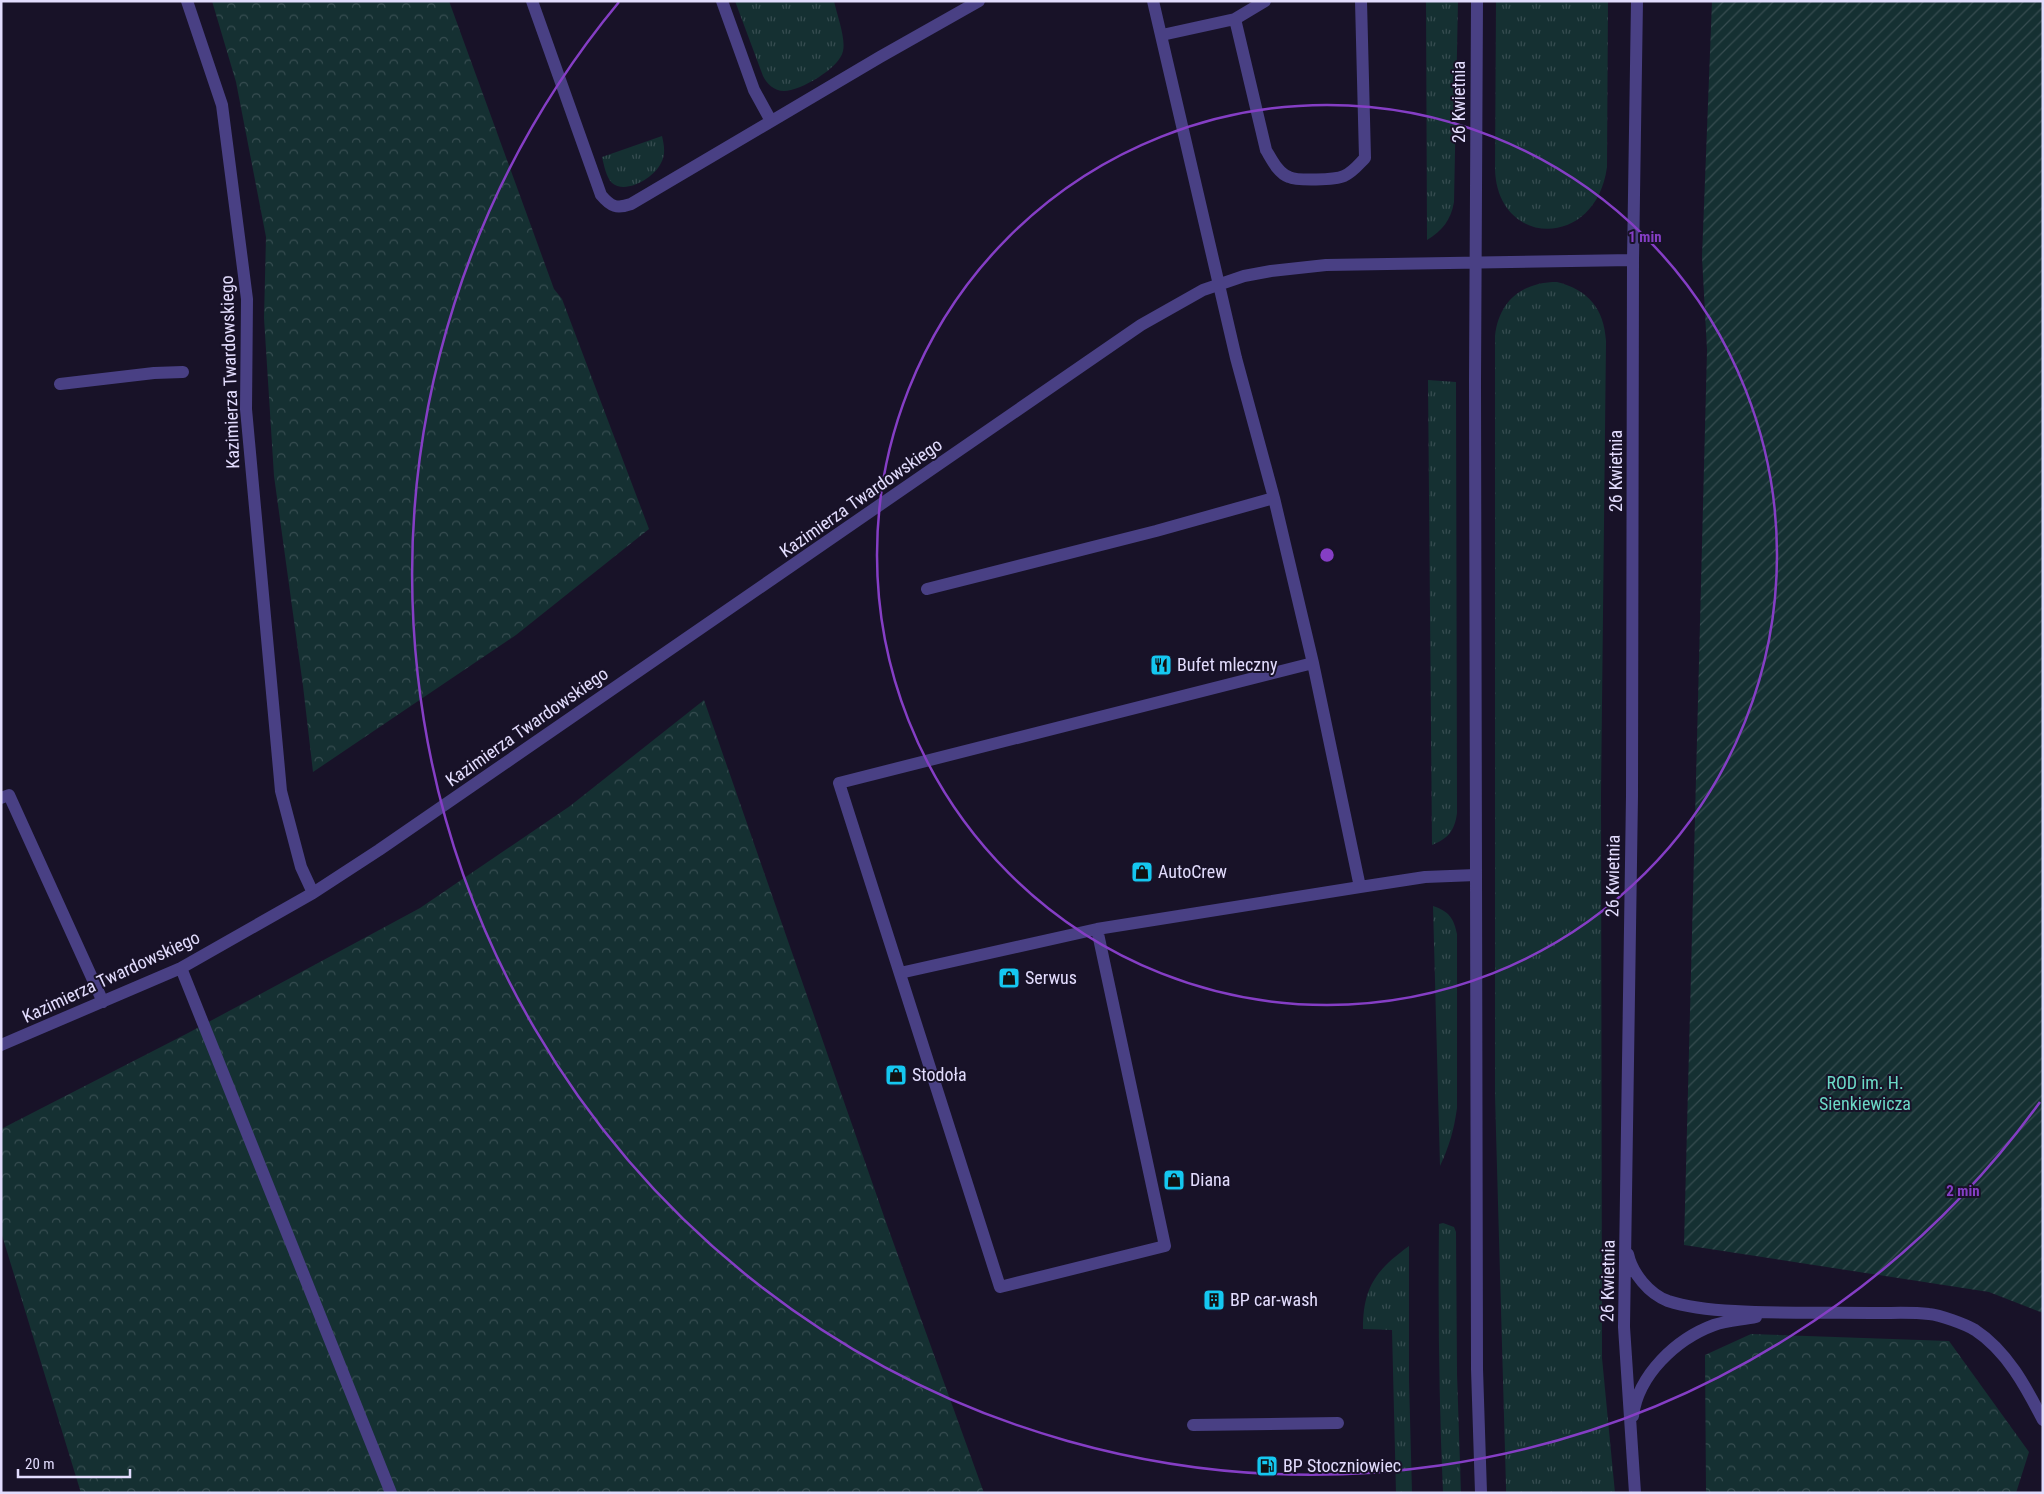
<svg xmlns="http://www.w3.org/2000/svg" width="2044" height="1494" viewBox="0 0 2044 1494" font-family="'Roboto Condensed',sans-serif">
  <defs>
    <pattern id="grass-tufts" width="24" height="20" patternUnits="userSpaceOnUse" patternTransform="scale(1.25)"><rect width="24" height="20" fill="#153032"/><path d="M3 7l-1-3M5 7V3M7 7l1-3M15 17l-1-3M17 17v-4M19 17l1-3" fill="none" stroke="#374d51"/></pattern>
    <pattern id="forest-crowns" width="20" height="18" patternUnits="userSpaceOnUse" patternTransform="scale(1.25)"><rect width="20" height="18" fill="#153032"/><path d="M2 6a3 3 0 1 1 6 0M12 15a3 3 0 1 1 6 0" fill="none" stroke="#374d51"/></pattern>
    <pattern id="garden-furrows" width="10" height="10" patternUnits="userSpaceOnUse" patternTransform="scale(1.25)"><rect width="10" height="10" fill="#153032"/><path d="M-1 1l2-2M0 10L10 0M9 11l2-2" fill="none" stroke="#374d51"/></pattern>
  </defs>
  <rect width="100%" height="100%" fill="#181228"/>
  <path fill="url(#grass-tufts)" d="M735,1H834C837,15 846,39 843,51C840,68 800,91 784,91C774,91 767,84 763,76Z
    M1426,1H1458L1454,202C1451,220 1442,231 1427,240Z
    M1496,1H1608L1607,167C1596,250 1497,248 1495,169Z
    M662,136C664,145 666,154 661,163C655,177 626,195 612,183C606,177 604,165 602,157Z
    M1557,282C1588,290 1604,308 1606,341L1601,795L1602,1358L1615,1493H1506V1487L1495,1096V336C1499,301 1522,282 1557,282Z
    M1428,380L1456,382L1457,813C1455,830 1448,839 1432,845Z
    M1433,906C1449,911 1454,919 1457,934V1108C1454,1130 1449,1147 1440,1166Z
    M1443,1223L1454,1227L1456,1232L1457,1374L1461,1493H1443C1439,1403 1438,1314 1439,1224Z
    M1409,1246V1381L1412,1493H1396L1392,1330L1363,1329C1363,1287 1376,1270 1409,1246Z"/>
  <path fill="url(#forest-crowns)" d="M212,1H449L554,289L562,299L649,529L516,635L313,772L303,686L274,476L264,318L266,237L236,82Z
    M704,700L887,1225L984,1493H81L1,1232V1129L190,1032L420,908L570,806Z
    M1751,1334L1949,1341L2029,1452L2016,1493H1706L1705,1355Z"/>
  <path fill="url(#garden-furrows)" d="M1712,1H2043V1313L1989,1292L1684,1245L1707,350L1702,257Z"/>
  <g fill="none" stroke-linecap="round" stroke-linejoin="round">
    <path stroke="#494084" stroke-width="12" d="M187,1L222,105L247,299L246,409L281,791L301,867L313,893
      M532,1L601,195C611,207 617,209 631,204L880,57L979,1
      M722,1L754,90L771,121
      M1153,1L1236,358L1274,498L1313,663L1360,887L1425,877L1476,875
      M1477,1L1475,381L1477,1369L1481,1493
      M1235,19L1265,1
      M1162,35L1235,19L1266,150C1272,160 1278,173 1289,177C1297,181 1335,180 1344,176C1353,172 1358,165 1365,158L1361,1
      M60,384L154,373L183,372
      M927,589L1156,531L1274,498
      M1,798L9,795L103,1002
      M1097,929L1165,1246L1000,1287L839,783L1313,663
      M181,968L391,1493
      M900,973L1097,929L1360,887
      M1,1045L181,968L313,893L379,850L1141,325L1203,290L1244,276L1271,271L1326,265L1633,260
      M1628,1254C1632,1273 1649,1294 1668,1301C1689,1308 1713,1310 1735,1311C1783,1314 1831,1312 1879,1313C1895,1313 1912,1312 1929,1314C1940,1315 1965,1324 1975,1330C2007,1351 2026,1387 2043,1420
      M1633,1416C1638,1375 1676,1339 1714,1325C1727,1320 1743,1320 1756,1317
      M1193,1425L1338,1423
      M1635,1493L1624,1327L1632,796L1633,260L1637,1"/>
  </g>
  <g fill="none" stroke="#853ec5" stroke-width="2.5">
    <circle cx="1327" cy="555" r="450"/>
    <path d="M2040 1102A899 899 0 1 1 619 2"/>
  </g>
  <defs>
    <g id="restaurant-square" transform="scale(1.125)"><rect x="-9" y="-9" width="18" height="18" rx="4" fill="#15c7f0" stroke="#181228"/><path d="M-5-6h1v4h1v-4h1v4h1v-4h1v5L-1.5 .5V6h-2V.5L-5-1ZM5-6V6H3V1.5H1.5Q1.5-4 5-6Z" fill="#111"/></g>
    <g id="shop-square" transform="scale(1.125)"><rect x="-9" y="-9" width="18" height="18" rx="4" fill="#15c7f0" stroke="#181228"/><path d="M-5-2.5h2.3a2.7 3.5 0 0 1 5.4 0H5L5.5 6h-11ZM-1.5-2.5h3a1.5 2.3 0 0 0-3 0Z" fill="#111"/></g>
    <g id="building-square" transform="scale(1.125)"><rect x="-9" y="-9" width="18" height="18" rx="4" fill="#15c7f0" stroke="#181228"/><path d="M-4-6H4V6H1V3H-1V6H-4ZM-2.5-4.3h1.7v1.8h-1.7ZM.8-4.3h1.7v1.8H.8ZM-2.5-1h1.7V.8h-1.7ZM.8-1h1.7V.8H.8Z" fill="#111"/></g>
    <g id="fuel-square" transform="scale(1.125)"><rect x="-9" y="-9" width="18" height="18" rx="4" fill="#15c7f0" stroke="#181228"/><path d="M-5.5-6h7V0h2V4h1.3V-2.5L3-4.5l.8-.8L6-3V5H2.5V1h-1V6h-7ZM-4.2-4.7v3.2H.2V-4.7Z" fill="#111"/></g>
  </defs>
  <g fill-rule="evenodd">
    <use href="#restaurant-square" x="1161" y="665"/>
    <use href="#shop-square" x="1142" y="872"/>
    <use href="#shop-square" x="1009" y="978"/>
    <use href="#shop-square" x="896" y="1075"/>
    <use href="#shop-square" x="1174" y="1180"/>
    <use href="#building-square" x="1214" y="1300"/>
    <use href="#fuel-square" x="1267" y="1466"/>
  </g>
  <g text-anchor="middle" stroke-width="4" stroke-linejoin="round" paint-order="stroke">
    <g font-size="18" fill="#e2dcfd" stroke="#181228">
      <text transform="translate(1459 102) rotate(-90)" y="6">26 Kwietnia</text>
      <text transform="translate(230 372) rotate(-92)" y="6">Kazimierza Twardowskiego</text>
      <text transform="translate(1616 471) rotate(-90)" y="6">26 Kwietnia</text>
      <text transform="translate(861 498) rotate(-35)" y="6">Kazimierza Twardowskiego</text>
      <text transform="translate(527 727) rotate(-35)" y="6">Kazimierza Twardowskiego</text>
      <text transform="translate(1613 876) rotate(-89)" y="6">26 Kwietnia</text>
      <text transform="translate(111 977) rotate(-25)" y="6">Kazimierza Twardowskiego</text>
      <text transform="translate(1608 1281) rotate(-89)" y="6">26 Kwietnia</text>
    </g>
    <g font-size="18" fill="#e2dcfd" stroke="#181228" text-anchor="start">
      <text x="1177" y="671">Bufet mleczny</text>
      <text x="1158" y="878">AutoCrew</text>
      <text x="1025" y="984">Serwus</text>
      <text x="912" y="1081">Stodoła</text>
      <text x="1190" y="1186">Diana</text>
      <text x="1230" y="1306">BP car-wash</text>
      <text x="1283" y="1472">BP Stoczniowiec</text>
    </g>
    <g font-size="18" fill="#6bd9c7" stroke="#181228">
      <text x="1865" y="1089">ROD im. H.<tspan x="1865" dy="21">Sienkiewicza</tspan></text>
    </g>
  </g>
  <circle cx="1327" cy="555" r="8" fill="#853ec5" stroke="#181228" stroke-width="2.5"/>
  <g font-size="15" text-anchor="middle" font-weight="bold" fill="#853ec5" stroke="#181228" stroke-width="4" stroke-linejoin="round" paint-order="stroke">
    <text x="1645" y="242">1 min</text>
    <text x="1963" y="1196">2 min</text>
  </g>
  <rect width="2044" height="1494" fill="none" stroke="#e2dcfd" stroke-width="5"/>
  <path d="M18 1469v8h112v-8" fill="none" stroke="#e2dcfd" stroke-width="2.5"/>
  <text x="25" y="1469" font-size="15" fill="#e2dcfd" stroke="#181228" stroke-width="4" paint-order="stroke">20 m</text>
</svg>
